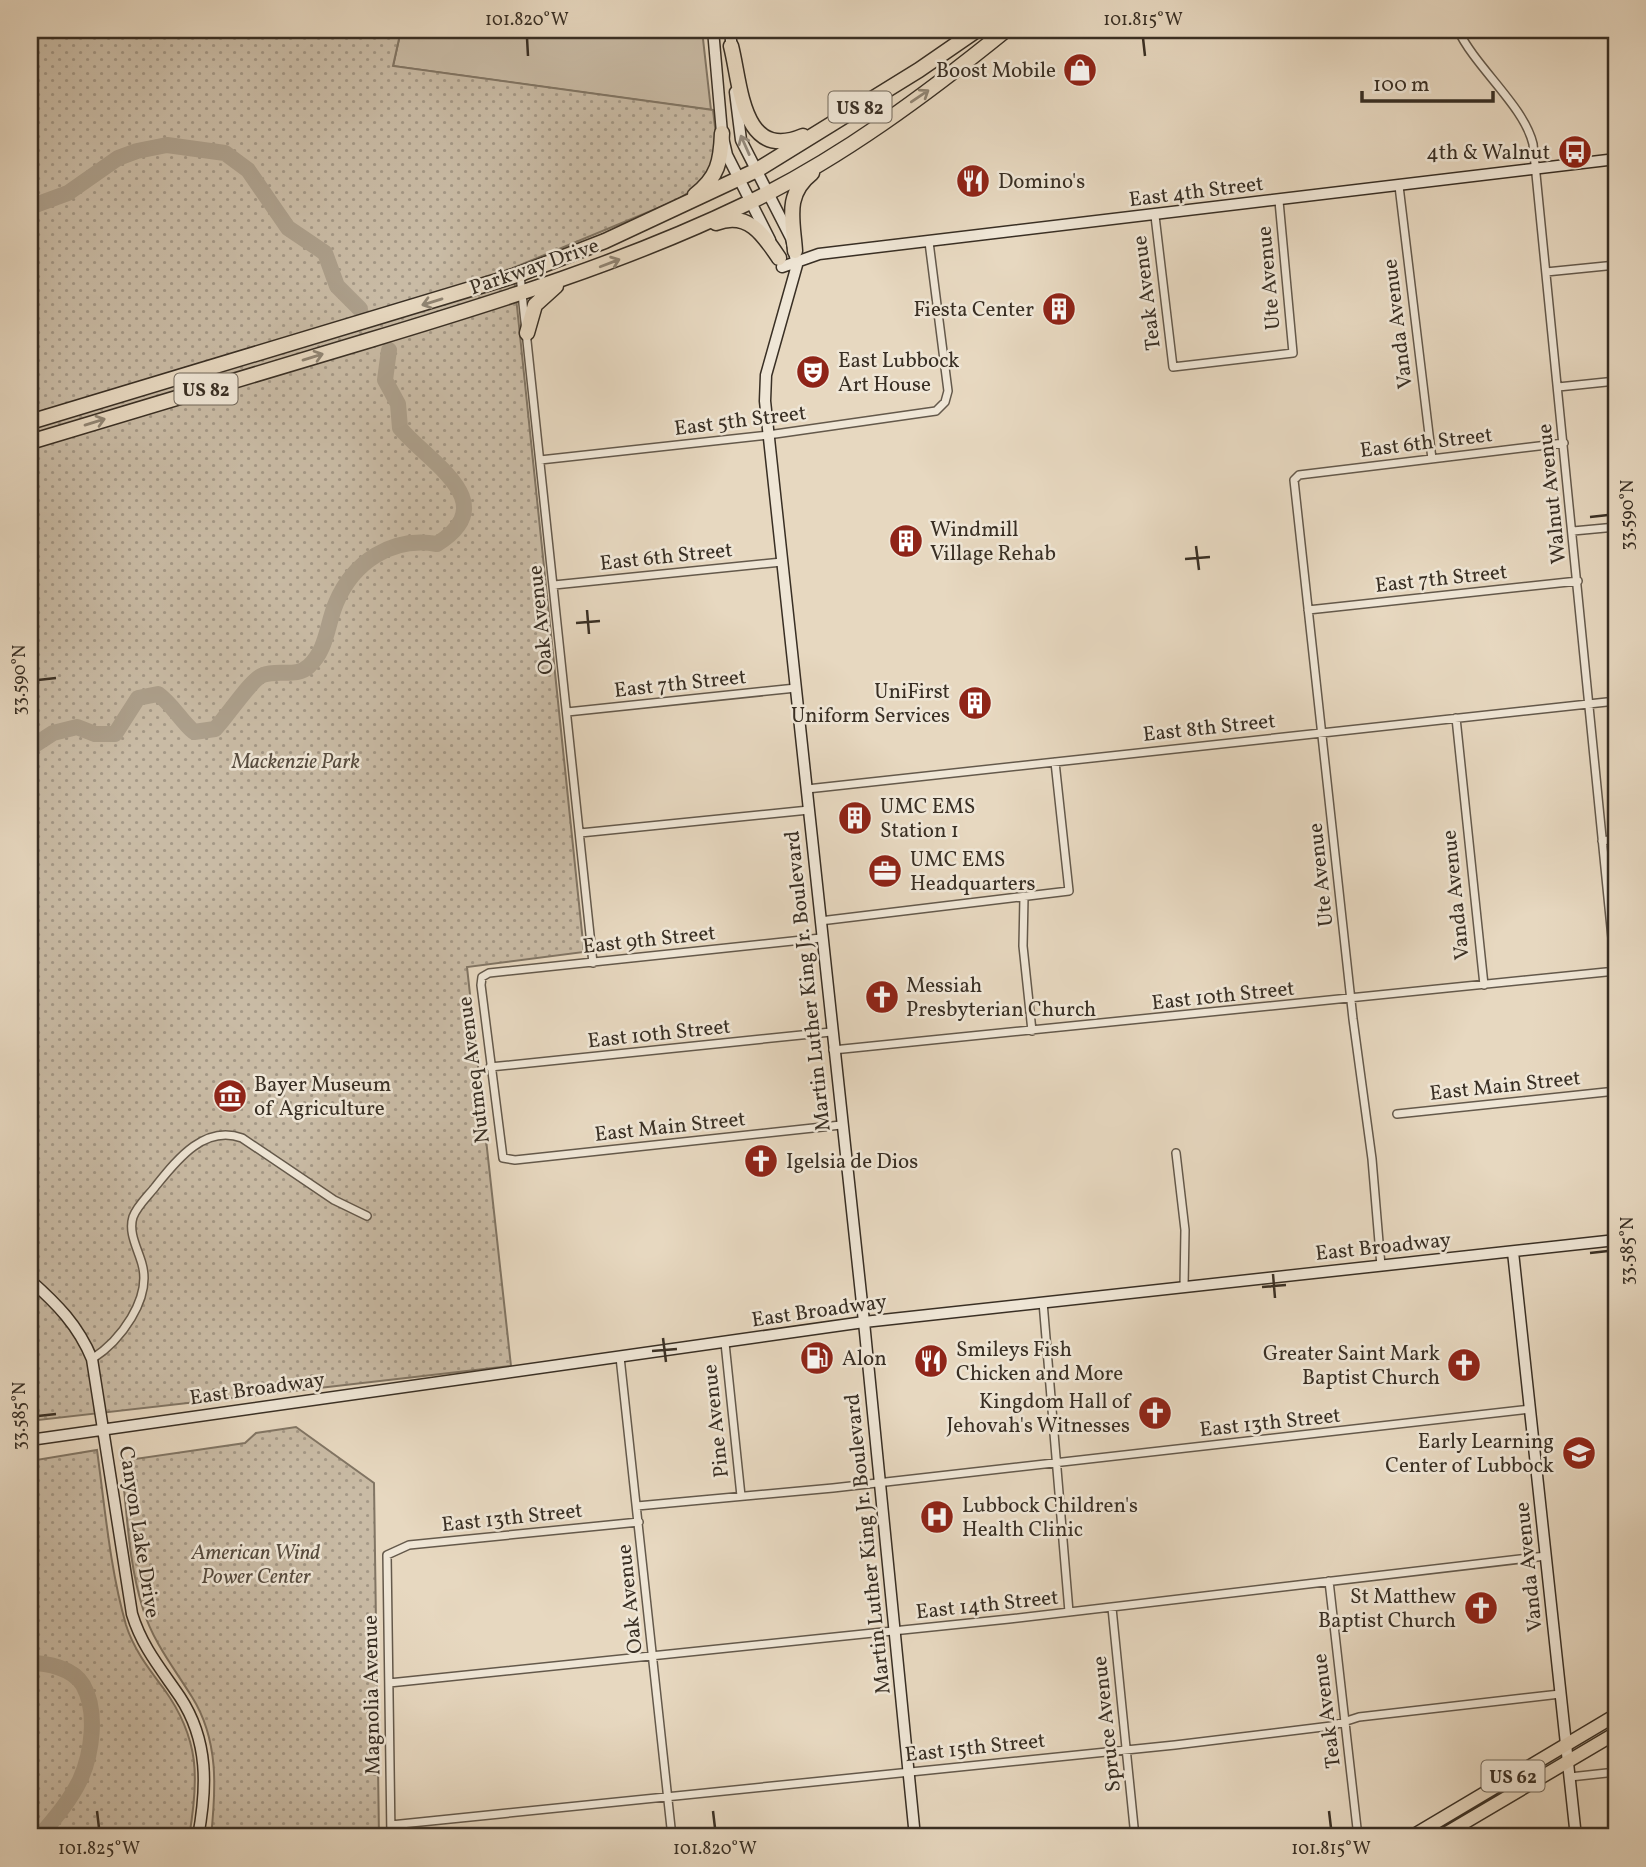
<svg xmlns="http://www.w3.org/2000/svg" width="1646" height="1867" viewBox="0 0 1646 1867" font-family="Vollkorn,serif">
  <defs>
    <pattern id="park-dots" width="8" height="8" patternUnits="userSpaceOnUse" patternTransform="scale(1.75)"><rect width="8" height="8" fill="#c9bba5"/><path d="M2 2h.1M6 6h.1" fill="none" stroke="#a49886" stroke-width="1.8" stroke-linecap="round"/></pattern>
  </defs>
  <rect width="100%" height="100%" fill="#e7d8c0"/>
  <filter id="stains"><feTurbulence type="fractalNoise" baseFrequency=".00286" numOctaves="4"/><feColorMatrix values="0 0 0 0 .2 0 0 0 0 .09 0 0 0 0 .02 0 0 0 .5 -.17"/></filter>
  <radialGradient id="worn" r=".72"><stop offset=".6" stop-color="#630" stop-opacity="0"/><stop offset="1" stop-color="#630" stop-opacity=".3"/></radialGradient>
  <path fill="#c9bba5" stroke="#817564" stroke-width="2" d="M401,30H702L711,110L393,66Z"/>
  <path fill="url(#park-dots)" stroke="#817564" stroke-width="2" d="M30,30H401L393,66L713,110L717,144L708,180L675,201L513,268L584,952L467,967L511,1366L30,1421Z
    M296,1427L374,1483L379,1837H211C216,1789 219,1740 192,1697C174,1668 153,1642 143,1609C128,1562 127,1509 121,1461L245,1443L256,1433Z
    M97,1450C105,1508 110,1569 126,1625C134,1650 149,1669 164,1689C200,1739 199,1779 189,1837H30V1461Z"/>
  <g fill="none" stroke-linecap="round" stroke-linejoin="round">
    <path stroke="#ac9f8b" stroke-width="16" d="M30,207L68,193L118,158L137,151L167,145L225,153L248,170L288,228L325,253L337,286L360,309
      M30,748L53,733L77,727L95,734H115L138,698L158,694C173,705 180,720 194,732L215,729C227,717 251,679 263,675C277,669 297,678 309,666C327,650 327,624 336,603C353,562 392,536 437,544C504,502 429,463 400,428L398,404L385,380L389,350
      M30,1663C47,1663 73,1668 83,1685C98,1711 92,1754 80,1780C70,1801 54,1819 39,1837"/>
    <g stroke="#64594b" stroke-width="10">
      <path id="street" d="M1458,30C1476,68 1524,106 1533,144L1616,978
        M1399,186L1432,459
        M1155,216L1173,367L1293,353L1279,201
        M1546,272L1616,265
        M520,275L593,963
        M1558,387L1616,381
        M540,460L768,435L936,411L945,402L948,391L929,242
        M1573,531L1616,527
        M554,585L782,562
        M1308,610L1578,581
        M567,712L796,688
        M1456,718L1484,985
        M807,789L1616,701
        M580,833L809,810
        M1602,841L1616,839
        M1024,897L1023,946L1032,1031
        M820,921L1069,891L1055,762
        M821,938L489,973L482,977L481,985L503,1158L515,1160L841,1125
        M833,1050L1616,971
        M490,1067L831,1032
        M1397,1114L1616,1091
        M1176,1153L1185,1230L1184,1287
        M1381,1266L1372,1159L1353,1019L1294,480L1299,475L1564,443
        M1043,1302L1069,1612
        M725,1343L741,1496
        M620,1357L672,1837
        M92,1359C120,1341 152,1299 142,1264C138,1249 128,1233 133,1217C137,1206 148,1196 155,1187C176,1161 204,1124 242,1138L334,1200L367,1216
        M637,1506L833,1488L1530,1409
        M1329,1581L1358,1837
        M1112,1608L1135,1837
        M389,1683L1009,1619L1546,1556
        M1570,1777L1616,1772
        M391,1825L1175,1745L1331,1726L1359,1717L1560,1694
        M391,1837L387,1555L409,1545L639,1522"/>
    </g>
    <g stroke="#392f24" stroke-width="13">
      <path id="secondary" d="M713,30L722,133L727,155L770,240
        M730,30L732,51
        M735,92L741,140L791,238L797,265L766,375L765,401L864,1322L915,1837
        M782,267L819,254L1616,159
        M1513,1252L1576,1837
        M30,1280C57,1304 78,1325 92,1359L132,1614C142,1647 161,1669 180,1697C209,1741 207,1788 198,1837
        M30,1440L864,1322L1616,1240"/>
    </g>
    <g stroke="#392f24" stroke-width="15">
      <path id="primary" d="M1411,1837L1616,1715
        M1440,1837L1616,1733"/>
    </g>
    <g stroke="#392f24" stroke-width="17">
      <path id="highway" d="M731,46C741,84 741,162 803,136
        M695,195C718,177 721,161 722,133
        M716,223C748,211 763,234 779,258
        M795,251C793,220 784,195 812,173
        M527,333L535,305L556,286
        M30,422L520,274L605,241L757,170L919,70L977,30
        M30,442C143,408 256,374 370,340C499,301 626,262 748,203C841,158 927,94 1006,30"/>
    </g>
    <use href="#street" stroke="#efe6d6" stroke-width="7"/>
    <use href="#secondary" stroke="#efe6d6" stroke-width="10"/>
    <use href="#primary" stroke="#e7d8c0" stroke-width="12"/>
    <use href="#highway" stroke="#e7d8c0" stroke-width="14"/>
  </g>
  <defs><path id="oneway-shaft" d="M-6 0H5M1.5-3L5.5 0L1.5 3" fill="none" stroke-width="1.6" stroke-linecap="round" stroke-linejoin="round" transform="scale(1.75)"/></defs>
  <g stroke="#908472">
    <use href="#oneway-shaft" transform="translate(920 96) rotate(-34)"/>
    <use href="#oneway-shaft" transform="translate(610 263) rotate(-21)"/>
    <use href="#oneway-shaft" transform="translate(432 302) rotate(163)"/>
    <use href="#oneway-shaft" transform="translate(313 357) rotate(-17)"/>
    <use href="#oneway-shaft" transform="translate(95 422) rotate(-17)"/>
  </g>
  <use stroke="#948a7d" href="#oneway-shaft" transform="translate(745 145) rotate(-114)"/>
  <path fill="none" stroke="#392f24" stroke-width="2.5" d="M527,38L528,56M1143,38L1145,56M1590,517L1608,515M1196,546L1199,570M1185,559L1210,557M587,610L589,634M576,623L600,621M38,680L56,678M1590,1253L1608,1251M1273,1274L1275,1298M1262,1287L1286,1285M663,1338L666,1362M652,1351L677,1349M38,1416L56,1414M97,1811L99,1828M713,1811L715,1828M1329,1811L1331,1828"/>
  <defs>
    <g id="shop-disc" transform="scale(1.75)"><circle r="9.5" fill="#8f2418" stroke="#efe6d6"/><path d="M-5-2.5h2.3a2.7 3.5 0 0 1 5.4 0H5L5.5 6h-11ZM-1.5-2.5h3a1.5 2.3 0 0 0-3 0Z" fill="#fff"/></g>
    <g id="bus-disc" transform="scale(1.75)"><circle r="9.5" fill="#8f2418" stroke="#efe6d6"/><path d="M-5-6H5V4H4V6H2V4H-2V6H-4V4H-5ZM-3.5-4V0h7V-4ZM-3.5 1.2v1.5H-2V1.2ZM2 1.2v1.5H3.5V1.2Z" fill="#fff"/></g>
    <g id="restaurant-disc" transform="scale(1.75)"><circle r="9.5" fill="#8f2418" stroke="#efe6d6"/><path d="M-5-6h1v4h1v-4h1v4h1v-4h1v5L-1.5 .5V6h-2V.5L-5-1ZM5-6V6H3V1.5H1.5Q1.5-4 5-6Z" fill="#fff"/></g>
    <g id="building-disc" transform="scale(1.75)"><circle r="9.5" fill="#8f2418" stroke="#efe6d6"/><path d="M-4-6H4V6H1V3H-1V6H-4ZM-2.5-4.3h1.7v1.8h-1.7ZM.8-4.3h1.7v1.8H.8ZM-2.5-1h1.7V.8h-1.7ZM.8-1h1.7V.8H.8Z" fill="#fff"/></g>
    <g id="theatre-disc" transform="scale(1.75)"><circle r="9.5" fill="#8f2418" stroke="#efe6d6"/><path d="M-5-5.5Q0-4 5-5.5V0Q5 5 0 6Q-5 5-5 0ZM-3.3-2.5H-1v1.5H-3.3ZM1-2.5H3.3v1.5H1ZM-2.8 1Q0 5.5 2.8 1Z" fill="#fff"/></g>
    <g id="office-disc" transform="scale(1.75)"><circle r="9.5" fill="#8f2418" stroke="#efe6d6"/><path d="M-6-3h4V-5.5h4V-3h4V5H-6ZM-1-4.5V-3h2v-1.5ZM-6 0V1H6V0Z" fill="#fff"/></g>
    <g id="church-disc" transform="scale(1.75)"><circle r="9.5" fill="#8f2418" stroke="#efe6d6"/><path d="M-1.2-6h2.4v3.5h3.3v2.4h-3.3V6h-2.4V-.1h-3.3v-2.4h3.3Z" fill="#fff"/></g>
    <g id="museum-disc" transform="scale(1.75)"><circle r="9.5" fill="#8f2418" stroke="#efe6d6"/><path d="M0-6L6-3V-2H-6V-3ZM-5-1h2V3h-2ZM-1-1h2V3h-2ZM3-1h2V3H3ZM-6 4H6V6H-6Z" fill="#fff"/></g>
    <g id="fuel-disc" transform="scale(1.75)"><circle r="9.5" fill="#8f2418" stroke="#efe6d6"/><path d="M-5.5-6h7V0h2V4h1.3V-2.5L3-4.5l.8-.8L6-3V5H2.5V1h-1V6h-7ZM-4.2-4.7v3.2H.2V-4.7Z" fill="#fff"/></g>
    <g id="school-disc" transform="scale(1.75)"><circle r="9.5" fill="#8f2418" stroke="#efe6d6"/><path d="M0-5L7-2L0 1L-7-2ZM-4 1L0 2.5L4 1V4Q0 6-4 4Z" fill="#fff"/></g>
    <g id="hospital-disc" transform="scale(1.75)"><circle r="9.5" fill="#8f2418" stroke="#efe6d6"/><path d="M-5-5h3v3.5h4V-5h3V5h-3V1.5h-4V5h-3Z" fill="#fff"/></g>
  </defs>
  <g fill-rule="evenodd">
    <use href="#shop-disc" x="1080" y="70"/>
    <use href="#bus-disc" x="1575" y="152"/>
    <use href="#restaurant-disc" x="973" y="181"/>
    <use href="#building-disc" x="1059" y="309"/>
    <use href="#theatre-disc" x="813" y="372"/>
    <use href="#building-disc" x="906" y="541"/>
    <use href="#building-disc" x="975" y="703"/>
    <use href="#building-disc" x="855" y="818"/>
    <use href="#office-disc" x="885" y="871"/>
    <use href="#church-disc" x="882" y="997"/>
    <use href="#museum-disc" x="230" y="1096"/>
    <use href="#church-disc" x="761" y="1161"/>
    <use href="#fuel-disc" x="817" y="1358"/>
    <use href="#restaurant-disc" x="931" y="1361"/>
    <use href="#church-disc" x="1464" y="1365"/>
    <use href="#church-disc" x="1155" y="1413"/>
    <use href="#school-disc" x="1579" y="1453"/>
    <use href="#hospital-disc" x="937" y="1517"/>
    <use href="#church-disc" x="1481" y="1608"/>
  </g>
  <g text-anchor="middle" stroke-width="5" stroke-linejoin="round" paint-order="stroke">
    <g fill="#efe6d6" stroke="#706659" stroke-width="2">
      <rect x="828.5" y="91.5" width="63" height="31" rx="5"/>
      <rect x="174.5" y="373.5" width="63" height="31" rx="5"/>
      <rect x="1481.5" y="1760.5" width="63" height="31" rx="5"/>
    </g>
    <g font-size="19" font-weight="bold" fill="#392f24">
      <text x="860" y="114">US 82</text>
      <text x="206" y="396">US 82</text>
      <text x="1513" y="1783">US 62</text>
    </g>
    <g font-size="21" fill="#392f24" stroke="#efe6d6" text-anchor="start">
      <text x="1056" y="77" text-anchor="end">Boost Mobile</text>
      <text x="1550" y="159" text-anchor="end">4th &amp; Walnut</text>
      <text x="998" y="188">Domino's</text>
      <text x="1034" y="316" text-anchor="end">Fiesta Center</text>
      <text x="838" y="367">East Lubbock<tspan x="838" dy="24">Art House</tspan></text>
      <text x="930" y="536">Windmill<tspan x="930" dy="24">Village Rehab</tspan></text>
      <text x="950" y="698" text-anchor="end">UniFirst<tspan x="950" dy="24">Uniform Services</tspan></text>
      <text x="880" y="813">UMC EMS<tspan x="880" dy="24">Station 1</tspan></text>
      <text x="910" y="866">UMC EMS<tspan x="910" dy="24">Headquarters</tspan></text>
      <text x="906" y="992">Messiah<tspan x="906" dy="24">Presbyterian Church</tspan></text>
      <text x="254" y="1091">Bayer Museum<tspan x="254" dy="24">of Agriculture</tspan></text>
      <text x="786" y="1168">Igelsia de Dios</text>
      <text x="956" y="1356">Smileys Fish<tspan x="956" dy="24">Chicken and More</tspan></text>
      <text x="1440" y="1360" text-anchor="end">Greater Saint Mark<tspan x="1440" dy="24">Baptist Church</tspan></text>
      <text x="842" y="1365">Alon</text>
      <text x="1130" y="1408" text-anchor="end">Kingdom Hall of<tspan x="1130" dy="24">Jehovah's Witnesses</tspan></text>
      <text x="1554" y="1448" text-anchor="end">Early Learning<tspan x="1554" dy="24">Center of Lubbock</tspan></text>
      <text x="962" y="1512">Lubbock Children's<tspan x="962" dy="24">Health Clinic</tspan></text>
      <text x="1456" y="1603" text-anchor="end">St Matthew<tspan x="1456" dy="24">Baptist Church</tspan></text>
    </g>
    <g font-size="21" fill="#392f24" stroke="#efe6d6">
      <text transform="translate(1196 191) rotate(-7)" y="7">East 4th Street</text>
      <text transform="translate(534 266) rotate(-19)" y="7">Parkway Drive</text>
      <text transform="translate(1268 278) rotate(-95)" y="7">Ute Avenue</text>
      <text transform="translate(1146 293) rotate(-97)" y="7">Teak Avenue</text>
      <text transform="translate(1397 324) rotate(-97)" y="7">Vanda Avenue</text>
      <text transform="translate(740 420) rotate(-7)" y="7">East 5th Street</text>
      <text transform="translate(1426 442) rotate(-7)" y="7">East 6th Street</text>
      <text transform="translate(1551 494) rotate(-96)" y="7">Walnut Avenue</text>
      <text transform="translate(666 556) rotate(-6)" y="7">East 6th Street</text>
      <text transform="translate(1441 578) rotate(-6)" y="7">East 7th Street</text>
      <text transform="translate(540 620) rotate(-96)" y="7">Oak Avenue</text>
      <text transform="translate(680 683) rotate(-6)" y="7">East 7th Street</text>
      <text transform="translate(1209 727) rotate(-6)" y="7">East 8th Street</text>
      <text transform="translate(1320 875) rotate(-96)" y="7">Ute Avenue</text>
      <text transform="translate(1455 895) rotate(-96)" y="7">Vanda Avenue</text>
      <text transform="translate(649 939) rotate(-6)" y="7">East 9th Street</text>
      <text transform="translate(807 981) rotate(-96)" y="7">Martin Luther King Jr. Boulevard</text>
      <text transform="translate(1223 995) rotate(-6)" y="7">East 10th Street</text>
      <text transform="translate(659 1033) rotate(-6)" y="7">East 10th Street</text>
      <text transform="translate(473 1070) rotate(-97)" y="7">Nutmeq Avenue</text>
      <text transform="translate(1505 1085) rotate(-6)" y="7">East Main Street</text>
      <text transform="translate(670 1126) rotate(-6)" y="7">East Main Street</text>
      <text transform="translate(1383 1246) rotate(-6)" y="7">East Broadway</text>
      <text transform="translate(819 1310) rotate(-8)" y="7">East Broadway</text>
      <text transform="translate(257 1388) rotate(-8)" y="7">East Broadway</text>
      <text transform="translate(715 1421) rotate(-96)" y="7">Pine Avenue</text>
      <text transform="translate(1270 1422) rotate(-6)" y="7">East 13th Street</text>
      <text transform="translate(512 1517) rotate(-6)" y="7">East 13th Street</text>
      <text transform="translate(140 1532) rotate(81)" y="7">Canyon Lake Drive</text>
      <text transform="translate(867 1544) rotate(-96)" y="7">Martin Luther King Jr. Boulevard</text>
      <text transform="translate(1528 1567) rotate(-96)" y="7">Vanda Avenue</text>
      <text transform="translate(629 1599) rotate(-96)" y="7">Oak Avenue</text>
      <text transform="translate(987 1604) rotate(-6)" y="7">East 14th Street</text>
      <text transform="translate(371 1695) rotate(-91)" y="7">Magnolia Avenue</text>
      <text transform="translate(1326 1711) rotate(-97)" y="7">Teak Avenue</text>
      <text transform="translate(1106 1724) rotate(-96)" y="7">Spruce Avenue</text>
      <text transform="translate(975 1747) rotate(-6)" y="7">East 15th Street</text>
    </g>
    <g font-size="21" font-style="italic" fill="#564b3e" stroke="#efe6d6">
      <text x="296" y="768">Mackenzie Park</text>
      <text x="256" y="1559">American Wind<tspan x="256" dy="24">Power Center</tspan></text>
    </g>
  </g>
  <rect width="1646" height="1867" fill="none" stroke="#e7d8c0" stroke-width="77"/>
  <path d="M1362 91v10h131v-10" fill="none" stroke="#392f24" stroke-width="3.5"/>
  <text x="1373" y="91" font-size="21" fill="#392f24" stroke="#efe6d6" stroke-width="5" paint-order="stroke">100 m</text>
  <rect x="38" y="38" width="1570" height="1790" fill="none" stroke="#392f24" stroke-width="2.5"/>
  <g font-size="18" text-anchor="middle" fill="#392f24">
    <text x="527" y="25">101.820°W</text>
    <text x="1143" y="25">101.815°W</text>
    <text transform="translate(1627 515) rotate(-90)" y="6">33.590°N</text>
    <text transform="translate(19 680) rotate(-90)" y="6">33.590°N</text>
    <text transform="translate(1627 1251) rotate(-90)" y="6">33.585°N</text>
    <text transform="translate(19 1416) rotate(-90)" y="6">33.585°N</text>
    <text x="99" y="1854">101.825°W</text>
    <text x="715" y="1854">101.820°W</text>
    <text x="1331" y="1854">101.815°W</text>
  </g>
  <rect width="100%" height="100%" filter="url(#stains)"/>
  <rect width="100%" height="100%" fill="url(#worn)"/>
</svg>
